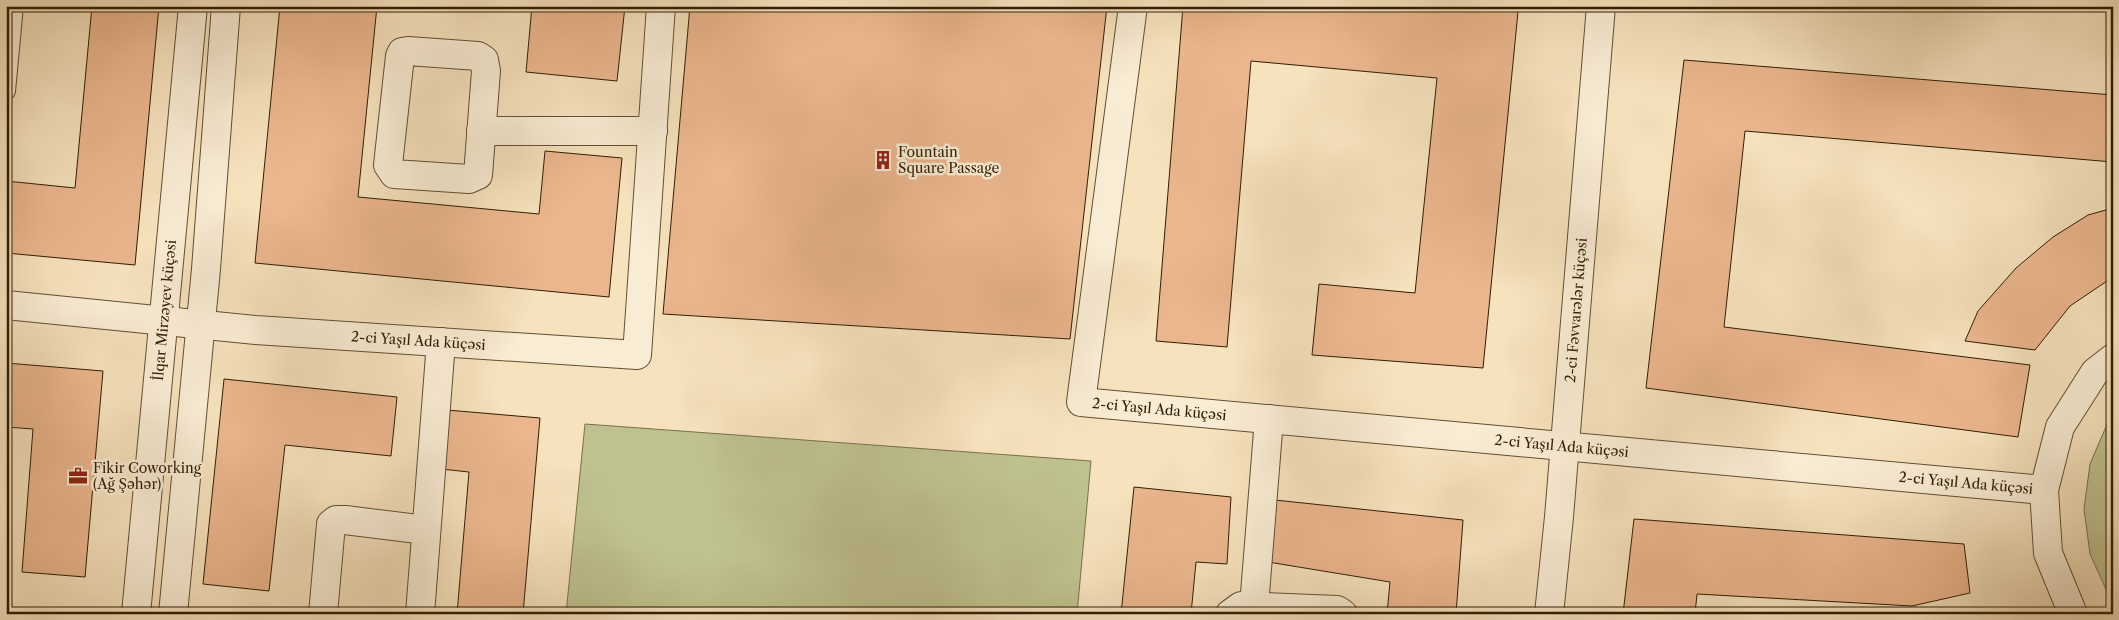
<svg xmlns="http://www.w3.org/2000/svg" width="2119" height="620" viewBox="0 0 2119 620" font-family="'Libre Caslon Text',serif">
  <rect width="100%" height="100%" fill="#f6e2bd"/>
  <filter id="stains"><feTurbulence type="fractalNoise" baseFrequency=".004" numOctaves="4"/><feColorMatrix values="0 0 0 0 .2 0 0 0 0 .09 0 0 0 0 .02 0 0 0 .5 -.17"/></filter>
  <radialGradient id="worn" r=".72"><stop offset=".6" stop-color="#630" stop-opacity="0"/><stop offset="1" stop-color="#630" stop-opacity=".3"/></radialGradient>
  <path fill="#bfc28f" stroke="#78704a" d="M2113,416V601L2109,596L2090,554L2084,509L2090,464L2108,422Z
    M585,424L1091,461L1077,614H566Z"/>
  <path fill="#ebb68e" stroke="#301e04" d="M92,6H159L135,265L6,253V181L75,188Z
    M280,6H377L358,197L539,214L545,151L622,158L609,297L255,263Z
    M532,6H625L617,81L526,72Z
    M690,6H1107L1070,339L663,314Z
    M1183,6H1459L1518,12L1483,368L1312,355L1319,284L1415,293L1437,78L1251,61L1227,347L1156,341Z
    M1684,60L2113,95V162L1745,131L1724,327L2030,365L2018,437L1646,388Z
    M2113,208V277L2070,306L2035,350L1965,341L1978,311L2016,268L2053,237L2088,215Z
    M6,363L103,371L85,577L22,572L33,429L6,427Z
    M224,379L397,397L391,456L285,445L269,591L203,584Z
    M447,410L540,418L523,614H457L469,472L441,469Z
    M1134,487L1231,497L1227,564L1196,562L1191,614H1121Z
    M1275,500L1463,520L1456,614H1387L1390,582L1268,562Z
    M1634,519L1964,544L1970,593L1912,606L1697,594L1695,614H1623Z
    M1981,608L1984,614H1949Z"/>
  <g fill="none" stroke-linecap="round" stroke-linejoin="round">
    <g stroke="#624f32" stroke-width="20">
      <path id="lane" d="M6,91L14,6"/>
    </g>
    <g stroke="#624f32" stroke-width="30">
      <g id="street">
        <path id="s1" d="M1133,6L1081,402L2044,490"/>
        <path d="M408,51L478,56L484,60L486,71L478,175L469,179L394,174L388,165L400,56L402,52Z"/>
        <path d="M481,131H653"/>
        <path id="s2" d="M6,305L256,330L637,355L661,6"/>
        <path d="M1254,606L1269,419"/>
        <path id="s3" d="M136,614L193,6"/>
        <path d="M173,614L206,269L226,6"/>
        <path d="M323,614L331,524L336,520H345L426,530"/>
        <path d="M420,614L441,342"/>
        <path d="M1230,614L1241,606L1337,610L1343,614"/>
        <path id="s4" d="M1549,614L1559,517L1601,6"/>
        <path d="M2073,614L2048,553L2044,490L2060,427L2095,372L2113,358"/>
      </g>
    </g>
    <use href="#lane" stroke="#f9ecd4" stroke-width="18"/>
    <use href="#street" stroke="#f9ecd4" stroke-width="28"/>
  </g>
  <defs>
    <g id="building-bare" transform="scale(1.5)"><path d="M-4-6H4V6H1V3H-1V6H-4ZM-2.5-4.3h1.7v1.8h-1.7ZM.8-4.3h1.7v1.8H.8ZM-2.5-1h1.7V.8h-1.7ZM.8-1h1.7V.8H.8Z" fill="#8f2418" stroke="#f9ecd4" stroke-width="2.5" paint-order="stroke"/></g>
    <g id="office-bare" transform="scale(1.5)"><path d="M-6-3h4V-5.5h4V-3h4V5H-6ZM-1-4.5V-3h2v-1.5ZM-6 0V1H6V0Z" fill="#8f2418" stroke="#f9ecd4" stroke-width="2.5" paint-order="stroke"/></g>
  </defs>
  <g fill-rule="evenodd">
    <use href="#building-bare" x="883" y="160"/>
    <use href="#office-bare" x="78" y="476"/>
  </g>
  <g text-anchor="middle" stroke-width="5" stroke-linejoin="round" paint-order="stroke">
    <g font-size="14" fill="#301e04" stroke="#f9ecd4" text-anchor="start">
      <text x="898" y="157">Fountain<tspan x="898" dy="16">Square Passage</tspan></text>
      <text x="93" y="473">Fikir Coworking<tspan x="93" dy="16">(Ağ Şəhər)</tspan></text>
    </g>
    <g font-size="14" fill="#301e04" stroke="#f9ecd4">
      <text dy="5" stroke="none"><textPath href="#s3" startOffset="305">İlqar Mirzəyev küçəsi</textPath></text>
      <text dy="5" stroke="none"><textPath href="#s4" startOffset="305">2-ci Fəvvarələr küçəsi</textPath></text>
      <text dy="5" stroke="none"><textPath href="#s2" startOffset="414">2-ci Yaşıl Ada küçəsi</textPath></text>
      <text dy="5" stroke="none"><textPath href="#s1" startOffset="478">2-ci Yaşıl Ada küçəsi</textPath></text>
      <text dy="5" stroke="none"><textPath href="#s1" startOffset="882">2-ci Yaşıl Ada küçəsi</textPath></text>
      <text dy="5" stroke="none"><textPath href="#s1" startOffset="1288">2-ci Yaşıl Ada küçəsi</textPath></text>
    </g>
  </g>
  <rect width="2119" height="620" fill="none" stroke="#f6e2bd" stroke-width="25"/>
  <rect x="8" y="8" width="2104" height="605" fill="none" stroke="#301e04" stroke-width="2.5"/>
  <rect x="12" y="12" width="2094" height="595" fill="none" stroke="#301e04"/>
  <rect width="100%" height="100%" filter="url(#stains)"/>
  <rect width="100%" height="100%" fill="url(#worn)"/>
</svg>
